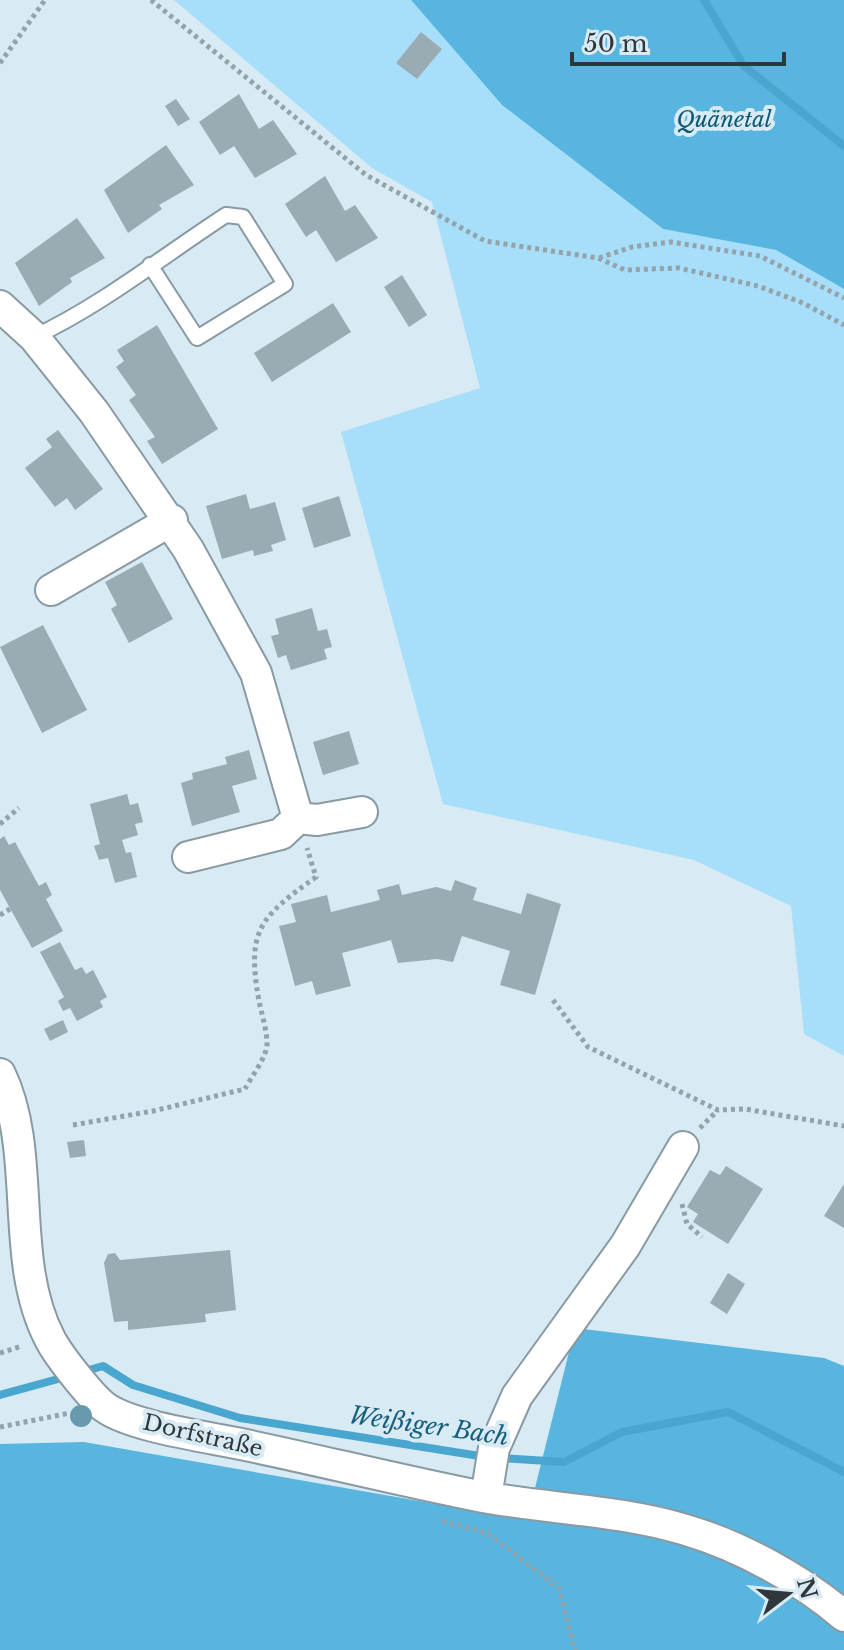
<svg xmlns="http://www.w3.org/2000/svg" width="844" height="1650" viewBox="0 0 844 1650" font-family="'Libre Baskerville',serif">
  <rect width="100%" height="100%" fill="#d8eaf4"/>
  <path fill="#a7dffb" d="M174,0H411L502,105L663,229L776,250L844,289V1056L804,1034L791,906L694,860L443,804L341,432L480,388L432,202L372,168Z"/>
  <path fill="#58b5df" d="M411,0H844V289L776,250L663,229L502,105Z
    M575,1328L824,1358L844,1366V1650H0V1444L84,1442L527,1520Z"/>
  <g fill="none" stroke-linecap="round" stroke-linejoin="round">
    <path stroke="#48a6cf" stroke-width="8" d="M704,0L744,66L844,146
      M82,1372L103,1366L133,1385L240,1418L486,1457
      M0,1395L69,1376
      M499,1458L564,1462L622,1432L728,1412L844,1472"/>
  </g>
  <path fill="#9aabb4" d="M421,32L442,49L417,79L396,63Z
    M239,94L259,129L273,120L297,154L255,178L234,146L220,155L199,122Z
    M176,99L190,119L178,126L165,106Z
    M166,145L194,185L159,205L162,209L128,233L104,190Z
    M325,176L345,211L355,205L378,238L336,262L316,230L306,237L285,204Z
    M77,218L105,258L70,278L72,282L39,306L15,263Z
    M402,275L427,315L409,327L384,287Z
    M333,303L351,332L272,382L254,353Z
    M157,325L218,429L162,464L147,441L155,437L129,400L136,395L116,367L124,361L117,350Z
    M58,430L103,489L75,510L67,498L55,507L25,468L52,447L46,439Z
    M246,494L250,509L275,502L286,540L271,545L273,551L254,556L253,550L222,559L206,506Z
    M339,496L351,536L314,548L302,508Z
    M142,562L173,619L129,643L111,609L117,605L105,582Z
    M312,608L318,631L327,629L332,647L324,649L327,659L291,670L286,655L278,658L271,636L279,634L275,619Z
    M43,625L87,710L42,733L0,647Z
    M349,731L359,764L323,775L313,742Z
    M249,750L257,779L232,786L240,812L192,826L181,783L193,779L192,773L227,764L225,757Z
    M127,794L130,805L138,803L143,822L135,824L138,835L122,840L126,853L131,852L137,877L115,883L108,858L99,860L94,846L100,844L90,804Z
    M4,836L9,845L15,842L39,886L46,882L52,895L46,899L63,931L32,948L0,890V839Z
    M455,880L477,888L473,900L521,914L527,893L561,904L535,995L500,985L510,951L462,936L453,962L437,959L398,963L391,940L342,953L351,986L316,995L312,981L295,986L279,926L296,922L291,904L327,895L331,912L380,900L377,890L399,884L402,895L436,887L451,891Z
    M60,942L75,970L82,967L86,974L93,970L107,997L100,1001L103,1007L77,1021L70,1008L63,1011L58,1001L64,997L40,952Z
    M63,1020L68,1032L50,1041L44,1029Z
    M84,1140L86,1156L70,1158L67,1142Z
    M726,1166L763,1189L728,1244L693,1222L698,1214L687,1207L710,1170L720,1175Z
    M844,1184V1228L824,1216Z
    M230,1250L236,1310L205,1314L206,1322L128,1330V1321L114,1322L104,1263L108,1254L115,1253L120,1260Z
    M728,1273L745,1284L727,1314L710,1303Z"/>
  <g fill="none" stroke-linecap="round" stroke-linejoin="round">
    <g stroke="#899aa2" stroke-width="18">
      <path id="lane" d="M34,337C102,305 163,256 226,215L243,217L285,284L197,338L150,265"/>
    </g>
    <g stroke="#899aa2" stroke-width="34">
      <path id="street" d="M0,306L34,337L94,412L188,549L256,673L298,818
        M51,590L172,520
        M188,857L281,834L298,818L317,820L362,812
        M0,1074C38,1153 8,1259 50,1339C58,1355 89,1394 102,1405C126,1426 208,1437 241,1444C322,1461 402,1481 483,1497C550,1509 620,1510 686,1530C740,1546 801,1579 844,1616
        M486,1497L494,1448L517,1396L625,1246L683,1147"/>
    </g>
    <path stroke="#94a2a9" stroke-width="5" stroke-dasharray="4 4" stroke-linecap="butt" d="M151,0L366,175L485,241L598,258L625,270L679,268L758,286L803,303L844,325
      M0,63L45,0
      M599,258L632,247L671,242L760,256L844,298
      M0,824L19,808
      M0,915L10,909
      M553,1000L588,1047L718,1110L745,1109L844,1126
      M73,1125L153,1111L245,1089C251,1077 267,1057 267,1044C267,1031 262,1015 259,1001C246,930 260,917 316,877L307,848
      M700,1128L718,1110
      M682,1204L687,1224L702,1237
      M0,1353L22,1346
      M0,1427L70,1413
      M442,1521L487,1533L559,1588L575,1650"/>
    <use href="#lane" stroke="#fff" stroke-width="14"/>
    <use href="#street" stroke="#fff" stroke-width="30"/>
  </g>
  <circle fill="#689aae" cx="81" cy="1416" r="11"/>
  <g text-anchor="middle" stroke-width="8" stroke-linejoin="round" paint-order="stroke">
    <g font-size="22" font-style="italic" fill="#0d5975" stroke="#d8eaf4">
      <text x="724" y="127">Quänetal</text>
    </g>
    <g font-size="22" fill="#30373a" stroke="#d8eaf4">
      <text transform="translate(203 1435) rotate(13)" y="8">Dorfstraße</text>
    </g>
    <g font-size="24" font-style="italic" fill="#175f7c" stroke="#d8eaf4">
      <text transform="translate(429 1426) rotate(8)" y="8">Weißiger Bach</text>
    </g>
  </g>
  <g transform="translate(788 1594) rotate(74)" stroke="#d8eaf4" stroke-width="6" paint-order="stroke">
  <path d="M0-6L14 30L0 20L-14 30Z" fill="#30373a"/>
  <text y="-12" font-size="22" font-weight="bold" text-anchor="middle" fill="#30373a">N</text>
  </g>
  <path d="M572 52v12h212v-12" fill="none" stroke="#30373a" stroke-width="4"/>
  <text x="584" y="52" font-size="24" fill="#30373a" stroke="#d8eaf4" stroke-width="6" paint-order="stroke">50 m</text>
</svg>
